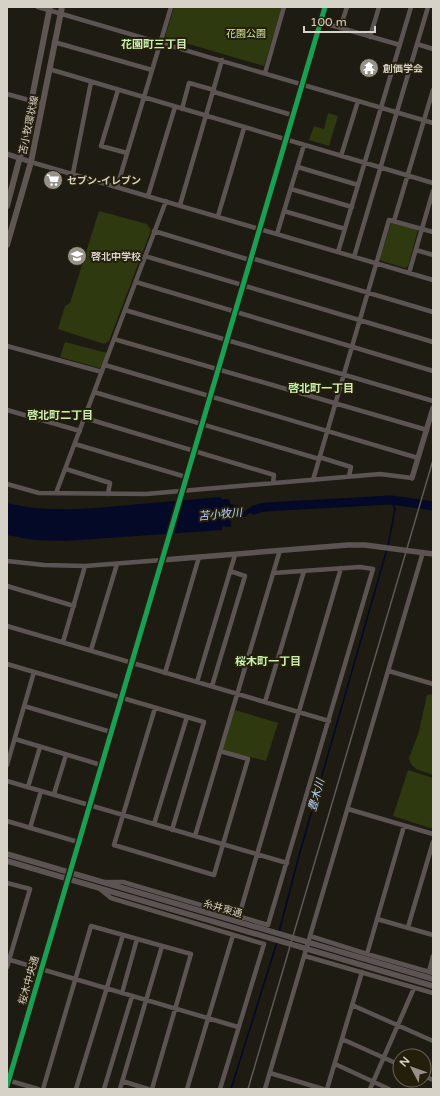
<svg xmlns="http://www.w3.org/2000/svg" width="440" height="1096" viewBox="0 0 440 1096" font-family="'Varela Round','Noto Sans JP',sans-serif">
  <rect width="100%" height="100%" fill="#1e1b12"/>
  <path fill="#2e3910" d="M174,7H282L264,66L165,37Z
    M328,113L338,116L329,146L309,140L314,126L324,129Z
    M99,211L147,224L151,230L109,341L104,344L58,329L65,306L70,303Z
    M391,223L418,230L408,266L405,268L382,261L380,259Z
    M65,342L107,353L102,367L99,368L60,357Z
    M433,694V775L416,769L411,764L409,758L419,731L427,695Z
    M235,710L278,723L266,761L225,751L223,748Z
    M408,770L433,778V829L393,816Z"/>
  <path fill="#030927" d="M221,497V499H229L230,504L238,506L241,511L243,512L255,505H265L264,508L250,513L244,517L239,515H230L231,527L222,526V530L65,541L35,540L7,535V503C47,513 89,509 129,505C160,502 190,500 221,497Z"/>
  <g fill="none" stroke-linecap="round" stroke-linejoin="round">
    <path stroke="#030927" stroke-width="1.5" d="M388,546L395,509L391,500
      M279,932L300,852L387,549
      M231,1089L277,942"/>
    <path stroke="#030927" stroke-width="9" d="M254,510L265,507L391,500L433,506"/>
    <path stroke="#5c5453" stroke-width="4.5" d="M38,7L433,123
      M320,22L400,45
      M340,28L347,7
      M370,37L379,7
      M54,42L152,70
      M417,44L433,49
      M49,69L433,183
      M265,73L284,7
      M118,90L101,146L127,153
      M214,92L292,115
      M7,94L43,104
      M182,109L189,83L214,90
      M341,156L358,101
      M31,162L433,280
      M298,167L358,185
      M73,173L91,82
      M117,187L171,7
      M291,189L352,207
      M148,196L175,107
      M180,205L222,60
      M284,211L345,229
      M218,216L244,128
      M394,221L433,90
      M154,231L250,260
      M277,234L304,145
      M416,250L433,255
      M338,252L411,7
      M145,256L433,342
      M354,257L428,7
      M251,258L433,312
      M409,273L433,191
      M136,282L433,371
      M125,310L433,401
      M114,339L427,430
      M7,346L102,372
      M105,365L418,458
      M94,392L319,459
      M7,410L80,431
      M85,418L274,475L273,483
      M75,444L186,477
      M319,457L351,467L349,476
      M66,469L110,483L108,494
      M313,480L389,220L433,232
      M7,484L39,493L146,494L380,474L412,478
      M56,493L166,201
      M7,561L44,565L85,566L162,560L325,7
      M7,586L74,606
      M7,626L329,721
      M63,642L85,566
      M91,650L117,564
      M7,664L204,722L172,830
      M389,671L433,684
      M165,673L199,557
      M197,682L235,555
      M212,686L245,576L230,571
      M265,702L304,571
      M24,706L111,732
      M155,708L114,845L214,875L248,759L220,751
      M15,739L101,765
      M7,765L34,672
      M7,781L287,863
      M28,787L40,747
      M54,794L66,755
      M348,809L433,834
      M7,821L78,842
      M154,824L187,717
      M30,828L41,791
      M195,836L280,550
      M104,882H123L268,925L373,569L360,567L273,573
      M7,883L30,889L7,967
      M100,889L111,898L264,944L220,1089
      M239,916L341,568
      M377,919L433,935
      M408,927L433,842
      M310,936L367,954L433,973
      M367,954L404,826
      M305,956L433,993
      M7,959L238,1027
      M429,972L433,956
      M122,993L137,939
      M352,1005L433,1041
      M342,1039L400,1065
      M335,1064L389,1089
      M270,1073L323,1089
      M424,1076L433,1080
      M7,1080L38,1089
      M122,1081L148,1089
      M43,1089L91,926L191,954L152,1089
      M76,1089L123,935
      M104,1089L132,996
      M120,1089L162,946
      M187,1089L233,935
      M265,1089L423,552
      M327,1089L362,972
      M370,1089L414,988"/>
    <path stroke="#5c5453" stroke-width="5.5" d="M7,154L31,162
      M412,478L433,408
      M7,854L433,979
      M7,861L433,986
      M7,1086L162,560L348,545H365L433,554"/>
    <path stroke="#5f5653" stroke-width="6" d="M7,206L21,153L50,7
      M7,245L31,162L62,7"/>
    <path stroke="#5f5955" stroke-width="1.5" d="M248,1089L433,460"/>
    <g stroke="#241e0c" stroke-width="8">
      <path id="cycleway" d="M7,1086L325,7"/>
    </g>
    <use href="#cycleway" stroke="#1a9f57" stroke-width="5"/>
  </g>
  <defs>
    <g id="temple-disc" transform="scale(1)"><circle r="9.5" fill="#969288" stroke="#241e0c"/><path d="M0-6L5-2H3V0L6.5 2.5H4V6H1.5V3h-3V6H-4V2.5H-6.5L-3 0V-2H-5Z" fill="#fff"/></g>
    <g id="supermarket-disc" transform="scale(1)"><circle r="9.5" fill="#969288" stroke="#241e0c"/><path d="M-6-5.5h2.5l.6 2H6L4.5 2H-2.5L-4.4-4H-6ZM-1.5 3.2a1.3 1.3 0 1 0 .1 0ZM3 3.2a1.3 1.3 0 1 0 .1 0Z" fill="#fff"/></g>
    <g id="school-disc" transform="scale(1)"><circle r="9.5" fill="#969288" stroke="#241e0c"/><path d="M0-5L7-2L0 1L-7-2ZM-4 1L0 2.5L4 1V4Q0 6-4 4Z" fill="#fff"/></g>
  </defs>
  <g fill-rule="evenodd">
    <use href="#temple-disc" x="369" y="68"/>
    <use href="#supermarket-disc" x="53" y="180"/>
    <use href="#school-disc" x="77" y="256"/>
  </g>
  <g text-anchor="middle" stroke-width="4" stroke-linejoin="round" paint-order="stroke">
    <g font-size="10" fill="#cfeb9b" stroke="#241e0c">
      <text x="246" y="37">花園公園</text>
    </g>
    <g font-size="10" font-weight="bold" fill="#d7d2c7" stroke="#241e0c" text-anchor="start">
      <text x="383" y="72">創価学会</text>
      <text x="67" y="184">セブン-イレブン</text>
      <text x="91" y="260">啓北中学校</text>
    </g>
    <g font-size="10" fill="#d7d2c7" stroke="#241e0c">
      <text transform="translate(28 125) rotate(-78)" y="4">苫小牧環状線</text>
      <text transform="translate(223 908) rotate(16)" y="4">糸井東通</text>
      <text transform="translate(28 980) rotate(-74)" y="4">桜木中央通</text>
    </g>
    <g font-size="11" font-weight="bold" fill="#cbf3ad" stroke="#241e0c">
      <text x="154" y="48">花園町三丁目</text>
      <text x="321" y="392">啓北町一丁目</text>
      <text x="60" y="419">啓北町二丁目</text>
      <text x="268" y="665">桜木町一丁目</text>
    </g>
    <g font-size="11" font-style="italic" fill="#b8d6fe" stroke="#241e0c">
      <text transform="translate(220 514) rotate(-5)" y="4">苫小牧川</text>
      <text transform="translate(316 795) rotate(-74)" y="4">豊木川</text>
    </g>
  </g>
  <rect width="440" height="1096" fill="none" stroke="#d7d2c7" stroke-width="16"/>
  <g transform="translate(412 1068) rotate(311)"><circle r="19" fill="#241e0c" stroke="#6c6657"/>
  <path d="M0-3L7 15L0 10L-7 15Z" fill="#969288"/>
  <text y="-6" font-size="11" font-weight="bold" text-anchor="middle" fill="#d7d2c7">N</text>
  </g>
  <path d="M304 26v6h71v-6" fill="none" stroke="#d7d2c7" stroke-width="2"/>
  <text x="310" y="26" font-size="12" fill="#d7d2c7" stroke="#241e0c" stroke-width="3" paint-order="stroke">100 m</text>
</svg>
